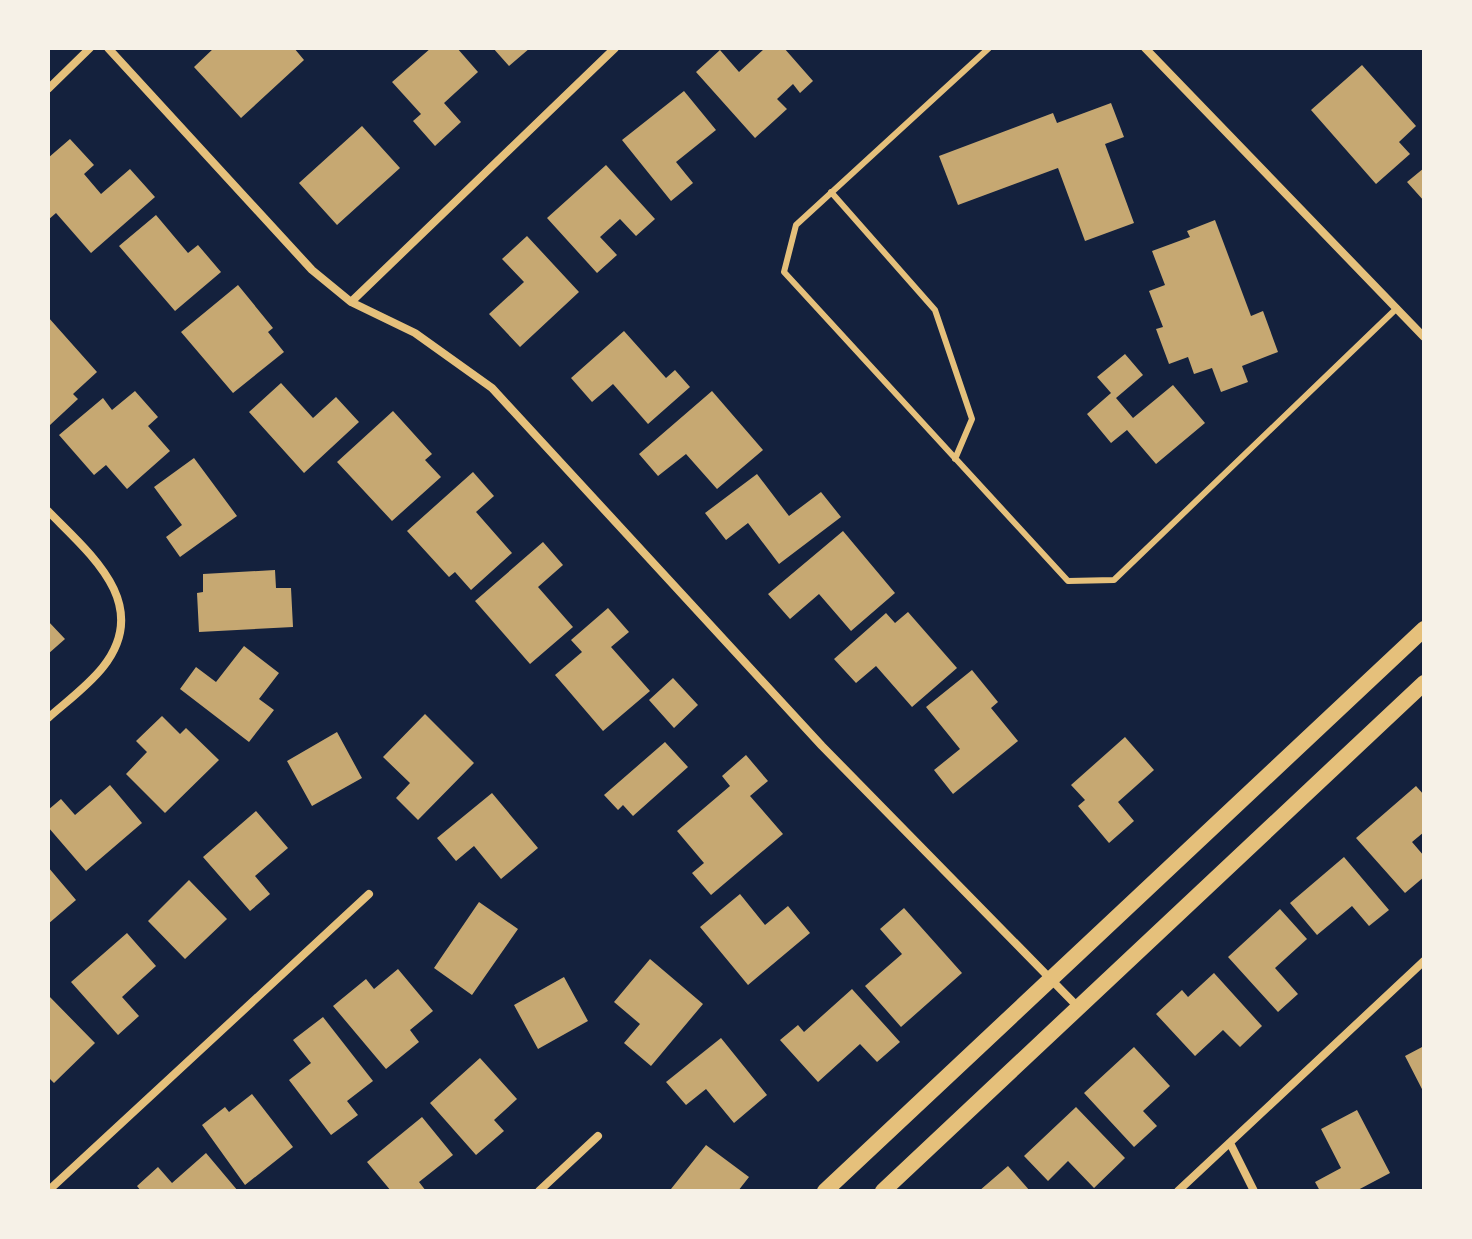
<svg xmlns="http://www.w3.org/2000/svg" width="1472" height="1239" viewBox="0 0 1472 1239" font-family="Mulish,sans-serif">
  <rect width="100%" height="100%" fill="#14213d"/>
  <path fill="#c6a872" d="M214,48H294L304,60L241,118L194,67Z
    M431,48H457L478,72L444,103L461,122L435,146L413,121L421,114L392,82Z
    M493,48H530L509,66Z
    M765,48H784L813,81L800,93L793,84L777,99L787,109L755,138L696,72L720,50L739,72Z
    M1362,65L1416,126L1399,142L1410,154L1376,184L1311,110Z
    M684,91L716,130L676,162L693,183L671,201L622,140Z
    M1111,103L1124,137L1105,144L1134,223L1085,241L1058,168L958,205L939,156L1053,113L1057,123Z
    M362,126L400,168L337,225L299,183Z
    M70,139L94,165L84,174L101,194L130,169L155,197L91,253L56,213L48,220V158Z
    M606,165L655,219L636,236L620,219L600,237L617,255L597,273L547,218Z
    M1424,168V201L1407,182Z
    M156,215L188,253L198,245L221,272L175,311L119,246Z
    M1215,220L1251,316L1263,311L1278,352L1242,366L1248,382L1221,392L1212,368L1194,374L1188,357L1169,364L1156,329L1163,327L1149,291L1165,285L1152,251L1190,237L1187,231Z
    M527,236L579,292L520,347L489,314L524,282L502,259Z
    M238,285L273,328L268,332L284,352L233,393L181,332Z
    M48,317L97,372L73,394L78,399L50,425Z
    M624,331L666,378L675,370L690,387L648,424L613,384L592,402L571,378Z
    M1125,354L1143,375L1116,398L1133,418L1173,385L1205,423L1156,464L1127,430L1111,443L1087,414L1111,393L1097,377Z
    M281,383L313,418L336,397L359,422L304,473L249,412Z
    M135,391L158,417L148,426L170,451L127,489L106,465L94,475L59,435L103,398L112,410Z
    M712,391L763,450L717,489L686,454L658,476L639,454Z
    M393,411L432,454L425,460L441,477L392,521L337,462Z
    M194,458L237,516L180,557L166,537L182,525L154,487Z
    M473,472L494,496L476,512L512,553L471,590L455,572L449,577L407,531Z
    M757,474L789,516L821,492L841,517L779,564L748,523L726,540L705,513Z
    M843,531L895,593L851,631L819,594L790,619L768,594Z
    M543,542L563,565L538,587L573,627L530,664L475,601Z
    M275,570L276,588H291L293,627L199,632L197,593L203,592V574Z
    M608,608L629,632L611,647L650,691L603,731L555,675L582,652L571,640Z
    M908,612L957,668L912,707L876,666L856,683L834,659L886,613L895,623Z
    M48,621L65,639L48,654Z
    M244,646L279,673L259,699L274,710L249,742L180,689L196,667L216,682Z
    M972,670L998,702L991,708L1018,741L953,794L934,770L960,749L926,707Z
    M673,678L698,705L674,728L649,700Z
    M425,714L474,763L418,820L396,798L410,783L383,757Z
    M162,716L180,734L186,728L219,760L165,813L126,774L147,752L136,741Z
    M337,732L362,778L312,806L287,761Z
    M1125,737L1154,770L1118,802L1134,821L1109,843L1078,806L1085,800L1071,785Z
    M665,742L688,767L633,816L623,805L618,810L604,795Z
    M746,755L768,781L750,796L783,834L711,895L692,873L704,863L677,831L730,786L722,776Z
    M110,785L142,823L86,871L48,827V810L61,799L75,815Z
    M1416,786L1424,795V832L1412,842L1424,856V877L1405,893L1356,838Z
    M492,793L538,848L501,879L474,846L456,861L437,838Z
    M256,811L288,848L255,876L270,894L250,911L203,857Z
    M1344,857L1389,910L1369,926L1352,906L1317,935L1290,903Z
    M48,867L76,900L48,924Z
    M189,880L227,919L185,959L148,921Z
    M740,894L765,925L788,906L810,933L748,985L700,927Z
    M479,902L518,929L472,995L434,968Z
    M904,908L962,973L901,1027L865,986L902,954L880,929Z
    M1280,909L1307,939L1275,968L1298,994L1278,1012L1228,957Z
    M127,933L156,966L122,997L139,1016L118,1035L71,982Z
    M650,959L703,1004L651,1066L624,1043L640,1024L614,1002Z
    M398,969L433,1011L410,1030L419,1042L386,1069L333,1006L366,979L374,989Z
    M1214,973L1262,1026L1240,1047L1223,1030L1195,1056L1156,1014L1182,990L1188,997Z
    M564,977L588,1021L538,1049L514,1005Z
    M852,989L900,1042L877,1062L860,1044L818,1082L780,1040L798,1025L804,1032Z
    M48,995L95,1043L54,1083L48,1077Z
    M323,1017L373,1081L347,1101L358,1115L331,1135L289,1080L311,1063L293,1040Z
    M721,1038L767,1095L734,1123L706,1089L686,1105L666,1082Z
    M1424,1046V1093L1405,1056Z
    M1134,1047L1170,1086L1143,1111L1157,1126L1134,1147L1084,1093Z
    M480,1058L517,1099L494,1120L504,1131L476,1155L430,1103Z
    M252,1094L293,1147L245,1185L202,1125L225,1107L229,1112Z
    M1076,1107L1125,1158L1094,1188L1068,1161L1048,1181L1024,1156Z
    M1357,1110L1390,1173L1356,1191H1320L1315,1182L1341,1168L1321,1129Z
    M422,1117L453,1155L419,1182L426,1191H391L367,1162Z
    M706,1145L749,1177L738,1191H674L671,1189Z
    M206,1153L238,1191H141L137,1186L158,1167L172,1183Z
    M1008,1166L1030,1191H979Z"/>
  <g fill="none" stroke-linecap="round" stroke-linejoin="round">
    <path stroke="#e5c07b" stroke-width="6" d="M989,48L796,225L784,272L1068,581L1114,580L1397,308
      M831,192L935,310L972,419L955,459"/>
    <path stroke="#e5c07b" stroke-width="8" d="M108,48L312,270L351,302L415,333L492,388L822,746L1077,1006
      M1145,48L1424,337
      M48,89L90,48
      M351,302L615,48
      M48,511C89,553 153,604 103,667C88,686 66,702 48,718
      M1230,1143L1254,1191
      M48,1191L369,894
      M539,1191L598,1136
      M1178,1191L1424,961"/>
    <path stroke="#e5c07b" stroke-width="16" d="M825,1191L1424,629
      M883,1191L1424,683"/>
  </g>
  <rect width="1472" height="1239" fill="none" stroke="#f6f1e7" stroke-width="100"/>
</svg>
